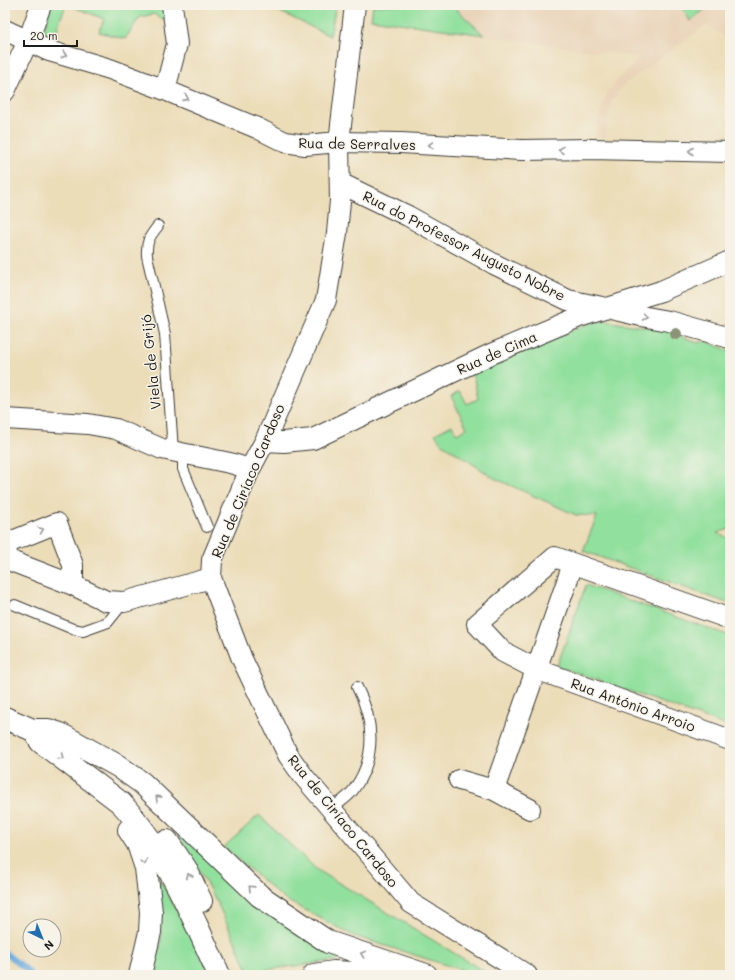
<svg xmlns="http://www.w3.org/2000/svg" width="735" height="980" viewBox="0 0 735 980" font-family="Mali,sans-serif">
  <rect width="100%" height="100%" fill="#f7f3e8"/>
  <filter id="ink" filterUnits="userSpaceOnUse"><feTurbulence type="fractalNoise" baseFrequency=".025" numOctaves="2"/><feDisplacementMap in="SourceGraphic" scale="8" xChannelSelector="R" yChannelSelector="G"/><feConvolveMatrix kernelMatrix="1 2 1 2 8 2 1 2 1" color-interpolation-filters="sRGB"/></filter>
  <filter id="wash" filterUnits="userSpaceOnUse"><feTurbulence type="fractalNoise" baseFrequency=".012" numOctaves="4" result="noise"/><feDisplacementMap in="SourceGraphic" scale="16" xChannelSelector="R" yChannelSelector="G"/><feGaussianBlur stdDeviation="0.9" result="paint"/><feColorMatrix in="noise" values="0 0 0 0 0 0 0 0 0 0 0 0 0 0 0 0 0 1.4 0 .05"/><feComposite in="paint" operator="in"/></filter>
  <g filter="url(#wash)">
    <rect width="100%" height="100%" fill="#ecddb9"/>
    <path fill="#e9d3b8" d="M373,5H730V40L706,25L649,66L624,85L612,101L608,115L606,137L597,138L598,120L603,103L609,90L619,78L641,58L413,25Z"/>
    <path fill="#92e09e" stroke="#577e5d" d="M51,5H66L59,23L54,41L47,36L44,30Z
      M69,5H166L169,20L159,18L154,14L140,17L125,39L99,32L104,19Z
      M266,5H336L330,36Z
      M373,5H452L484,35L371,19Z
      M681,5H710L690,21Z
      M598,320L666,330L698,343L705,341L730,351V529L717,533L730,539V604L583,551L597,516L576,515L494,478L450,449L442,444L435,434L452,425L457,434L467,428L451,396L460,391L467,404L478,399L474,379L470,372Z
      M586,585L730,636V727L557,666Z
      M259,815L316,869L490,975H478L354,936L284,899L224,847Z
      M176,831L348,959L249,972L216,900Z
      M159,878L212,975H151L161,944Z"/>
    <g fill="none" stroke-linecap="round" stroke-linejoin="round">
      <path stroke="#6caade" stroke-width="5.5" d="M5,953L27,970L31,975"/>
    </g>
  </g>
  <g filter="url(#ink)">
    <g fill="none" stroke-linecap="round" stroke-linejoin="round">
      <g stroke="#3b3934" stroke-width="12">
        <path id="service" d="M158,226C149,237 146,242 147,256L165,334L173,451
          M183,454V469L207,527
          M15,605L73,629L83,631L108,622L124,602
          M331,809C339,803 349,797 354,789C377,757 374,720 357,687"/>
      </g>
      <g stroke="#3b3934" stroke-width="22">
        <path id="minor" d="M355,5L339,142L340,201L337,233L326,300L265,441L250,469L212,560L211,578L242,659L288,755L304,777L411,903L527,975
          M5,30L49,51L110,69L165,90L257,128L285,142L305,145L339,142L401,143L522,150L590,149L730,152
          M165,90L177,44L172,5
          M5,91L28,41L41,5
          M340,183L408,216L494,264L568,300L607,308L641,316L669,321L730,338
          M5,419L88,424L116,429L162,449L230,463L250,469
          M265,441L284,442L313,439L491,354L579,317L661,291L730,261
          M5,544L57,523L73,565V585
          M5,551L11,561L73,585L106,601L124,602L211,578
          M730,619L555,557L477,624L503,652L536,669L730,740
          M459,780L494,790L530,809
          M494,790L573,564"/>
      </g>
      <g stroke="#3b3934" stroke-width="24">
        <path id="secondary" d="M5,718L33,730"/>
      </g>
      <g stroke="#3b3934" stroke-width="24">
        <path id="motorway" d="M33,730H48L60,734L118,766L142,783L260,896L328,942L426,975
          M33,730L41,742L121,803C166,852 192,914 219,975
          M129,830L138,844L146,868L151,912L150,932L140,975
          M167,841L186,869L201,901
          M314,975L334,972L398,975"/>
      </g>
      <use href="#service" stroke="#fff" stroke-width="10"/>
      <use href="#minor" stroke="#fff" stroke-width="20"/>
      <use href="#secondary" stroke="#fff" stroke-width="22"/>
      <use href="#motorway" stroke="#fff" stroke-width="22"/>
    </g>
    <circle fill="#8d9378" cx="676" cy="334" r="6"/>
    <defs><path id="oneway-chevron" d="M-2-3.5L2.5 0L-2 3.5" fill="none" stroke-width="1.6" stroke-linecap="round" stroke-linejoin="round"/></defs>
    <g stroke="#999">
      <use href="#oneway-chevron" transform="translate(64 55) rotate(17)"/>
      <use href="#oneway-chevron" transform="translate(186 98) rotate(22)"/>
      <use href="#oneway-chevron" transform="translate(431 145) rotate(-177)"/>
      <use href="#oneway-chevron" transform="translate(561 150) rotate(179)"/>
      <use href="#oneway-chevron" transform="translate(691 151) rotate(-179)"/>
      <use href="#oneway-chevron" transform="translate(645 317) rotate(11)"/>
      <use href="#oneway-chevron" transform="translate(41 530) rotate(-22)"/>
      <use href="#oneway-chevron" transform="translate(61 757) rotate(37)"/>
      <use href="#oneway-chevron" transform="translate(158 798) rotate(-136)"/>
      <use href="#oneway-chevron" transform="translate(144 862) rotate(73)"/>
      <use href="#oneway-chevron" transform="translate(189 876) rotate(-115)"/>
      <use href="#oneway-chevron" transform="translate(251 888) rotate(-136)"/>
      <use href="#oneway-chevron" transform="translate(363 954) rotate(-161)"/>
    </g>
  </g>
  <g text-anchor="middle" stroke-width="3" stroke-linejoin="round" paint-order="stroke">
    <g font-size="14" fill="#1c1c1c" stroke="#f7f3e8">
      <text transform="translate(357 144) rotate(1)" y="5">Rua de Serralves</text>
      <text transform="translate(464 246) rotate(27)" y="5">Rua do Professor Augusto Nobre</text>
      <text transform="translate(497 353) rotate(-24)" y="5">Rua de Cima</text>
      <text transform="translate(151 362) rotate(-96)" y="5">Viela de Grijó</text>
      <text transform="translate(248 481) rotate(-67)" y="5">Rua de Ciríaco Cardoso</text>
      <text transform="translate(633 705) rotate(20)" y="5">Rua António Arroio</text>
      <text transform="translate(343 821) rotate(51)" y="5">Rua de Ciríaco Cardoso</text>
    </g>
  </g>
  <rect width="735" height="980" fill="none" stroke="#f7f3e8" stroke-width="20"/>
  <g transform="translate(42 938) rotate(137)"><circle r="19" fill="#f7f3e8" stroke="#9f9d96"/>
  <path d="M0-3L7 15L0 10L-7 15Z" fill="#1f6fb2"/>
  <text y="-6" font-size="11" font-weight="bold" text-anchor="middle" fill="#1c1c1c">N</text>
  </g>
  <path d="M24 40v6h53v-6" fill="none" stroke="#1c1c1c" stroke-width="2"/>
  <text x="30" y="40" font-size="12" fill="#1c1c1c" stroke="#f7f3e8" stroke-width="3" paint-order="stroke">20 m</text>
</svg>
